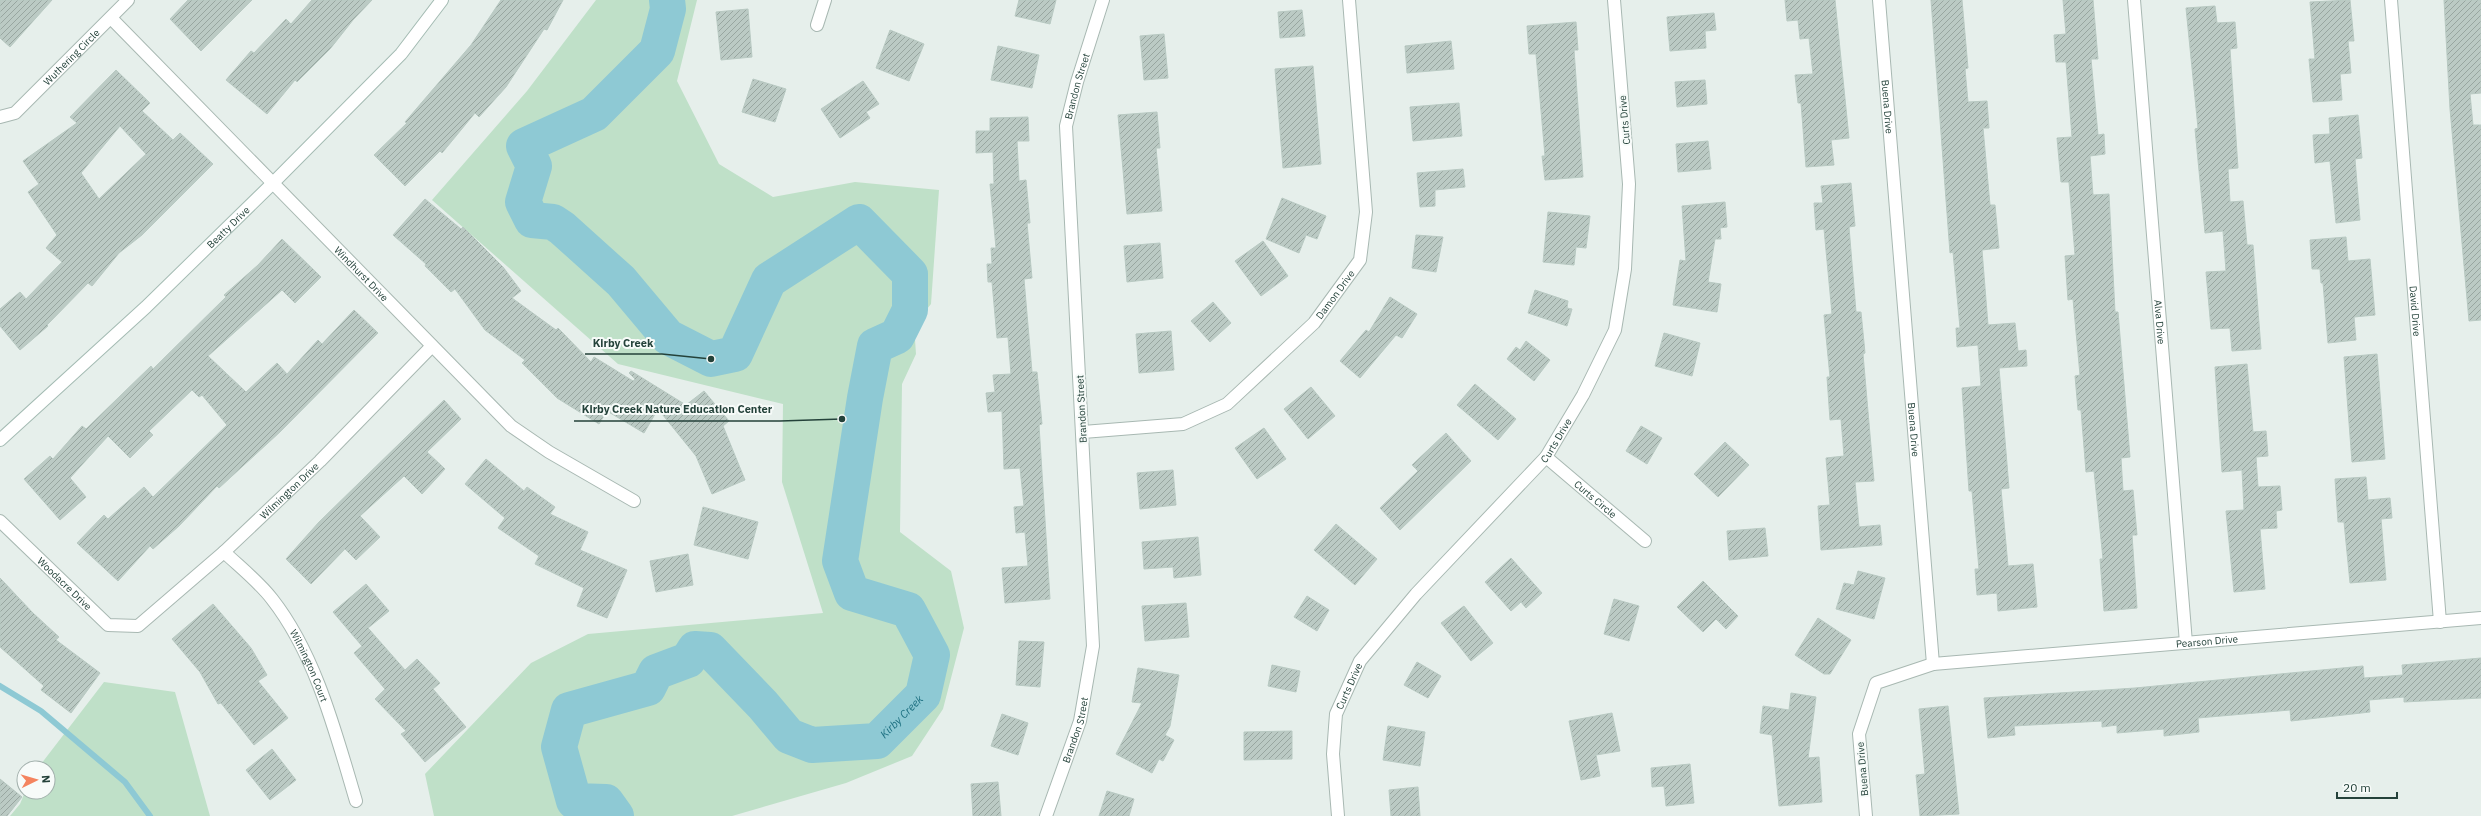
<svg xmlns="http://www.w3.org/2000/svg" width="2481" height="816" viewBox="0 0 2481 816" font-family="'IBM Plex Sans',sans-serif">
  <defs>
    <pattern id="building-hatch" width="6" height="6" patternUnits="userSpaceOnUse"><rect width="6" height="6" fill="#bbcac4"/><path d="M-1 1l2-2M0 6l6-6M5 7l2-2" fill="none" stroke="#98a6a0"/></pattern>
  </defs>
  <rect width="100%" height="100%" fill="#e6efeb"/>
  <path fill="#bfe0c8" d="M596,0H697L677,81L719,164L773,197L855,182L939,190L931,304L914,325L916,354L902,384L900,532L951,571L964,628L943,709L912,756L846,783L732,816H434L425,774L531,663L588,634L823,613L782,482L783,404L618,364L432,200L527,91Z
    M104,682L175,692L210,816H10L20,804L25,792H48V768H38Z"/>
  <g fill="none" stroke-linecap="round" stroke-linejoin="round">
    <path stroke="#8ec9d4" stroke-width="6" d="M0,686L41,711L125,782L150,816"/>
    <path stroke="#8ec9d4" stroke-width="36" id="s1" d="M616,816L606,802L574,801L559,747L569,710L648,688L656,672L688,660L695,649L710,650L763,705L789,736L812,745L877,741L923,695L932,655L908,610L852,593L840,561L865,398L875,346L897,336L910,310V274L859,222L769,280L735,354L711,359L668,337L621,281L562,228L553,222L532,220L523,202L534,166L524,146L594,114L657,51L668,9L667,0"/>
  </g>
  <path fill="url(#building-hatch)" stroke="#b8c9c2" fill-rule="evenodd" d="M0,0H52L10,47L0,38Z
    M188,0H252L201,51L170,19Z
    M312,0H372L353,20L330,49L297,82L295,80L267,114L226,80L251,51L254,53L286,19L291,24Z
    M501,0H563L547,30L544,29L506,87L479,117L475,113L442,153L440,151L405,186L374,155L407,123L405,122L471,45Z
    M1019,0H1056L1050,24L1015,16Z
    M1785,0H1835L1849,138L1831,140L1834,165L1806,167L1801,103H1798L1795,75L1813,74L1809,38L1800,39L1798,20L1787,21Z
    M1931,0H1962L1968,68L1965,69L1968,102L1987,101L1989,128H1983L1990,205H1995L1999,248L1982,250L1988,325L2015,323L2018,351L2026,350L2027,366L1999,368L2009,488L2001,489L2008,566L2033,564L2037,607L1998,611L1997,593L1977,595L1975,569H1979L1972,491H1969L1962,388L1981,386L1978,345L1957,347L1956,328H1960L1953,252L1950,253Z
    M2063,0H2093L2098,59H2091L2098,135L2104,134L2105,154L2090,156L2093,195L2109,194L2115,312H2118L2130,457L2121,458L2123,491L2133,490L2137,535H2132L2137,608L2104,611L2100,559H2103L2094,471L2086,472L2081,410H2078L2075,376L2080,375L2073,299L2068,300L2065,256L2075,255L2069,182H2061L2057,138L2072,137L2066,62H2056L2054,35L2066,34Z
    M2350,0L2354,41H2348L2351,73L2340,74L2342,100L2313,102L2309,59H2315L2310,2Z
    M2444,0H2481V93L2470,94L2473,125H2481V320L2469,321L2450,109Z
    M2215,6L2217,23L2235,22L2237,48L2230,49L2238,168L2228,169L2230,202L2243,201L2247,245H2253L2261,349L2232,351L2230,328L2211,329L2206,272L2226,271L2223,231L2205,233L2195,129L2198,128L2186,8Z
    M748,9L752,57L721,60L716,12Z
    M1302,10L1305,36L1280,38L1278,12Z
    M1714,13L1716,30L1705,31L1706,48L1670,51L1667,17Z
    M1576,22L1578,50H1574L1583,177L1545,180L1542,156H1545L1536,54H1529L1527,26Z
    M890,30L924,44L909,81L876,68Z
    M1164,34L1168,78L1144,80L1140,36Z
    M1451,41L1454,69L1407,73L1405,46Z
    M998,46L1039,55L1032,88L991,80Z
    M1313,66L1321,164L1283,168L1275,69Z
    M116,70L150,103L142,111L173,140L180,133L213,164L142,235L119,253L92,286L88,283L47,325L48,326L20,350L0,326V309L20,292L26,299L62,262L46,248L57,235L28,192L39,184L23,161L77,123L70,117ZM120,126L146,154L99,199L81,173Z
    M753,79L786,89L775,122L742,112Z
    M1705,80L1707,104L1677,107L1675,82Z
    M863,81L879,104L866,112L870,118L840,138L821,109Z
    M1459,103L1462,136L1413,141L1410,107Z
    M1157,112L1160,148H1156L1162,211L1127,214L1118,115Z
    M2358,115L2362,158L2355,159L2360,220L2336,223L2330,161L2315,163L2313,135L2330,134L2329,118Z
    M1028,117L1029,141H1017L1019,181L1026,180L1030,223H1027L1032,278L1024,279L1032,372H1037L1042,424L1039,425L1050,599L1005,603L1002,568L1028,566L1025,532L1016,533L1014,507L1024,506L1020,468L1004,469L1002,411L988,412L986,393L995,392L993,375L1011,374L1008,337L997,338L992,282H988L987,264H992L991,248H996L990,184H994L993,152L976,153V131H990V118Z
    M1708,141L1711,169L1678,172L1676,144Z
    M1463,169L1465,187L1435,190V206L1420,207L1417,173Z
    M1851,183L1855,226L1849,227L1856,312H1861L1865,353L1863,354L1874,481L1855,482L1859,527L1880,525L1882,545L1821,550L1818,506L1830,505L1826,458L1844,456L1841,419L1830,420L1827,377H1830L1824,315L1832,314L1824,229L1816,230L1814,203H1823L1821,186Z
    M1282,198L1326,216L1317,239L1306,235L1299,253L1266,239Z
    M425,199L461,229L463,227L503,267L521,291L512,298L556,330L558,328L591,362L594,357L633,381L635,379L629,373L631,371L686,405L704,391L729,421L723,426L745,480L712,494L696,456L658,409L644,433L607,411L599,424L557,398L522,363L525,360L485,330L455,289L451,292L425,266L426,264L393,235Z
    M1725,202L1727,227L1720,228L1721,239H1715L1708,282L1721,284L1717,312L1673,305L1680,260L1686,261L1682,206Z
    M1548,212L1590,216L1586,248L1576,247L1574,265L1543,262Z
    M1416,235L1443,237L1436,272L1412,268Z
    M2346,237L2348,261L2370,259L2375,315L2354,317L2356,340L2328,343L2323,283H2321L2320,269H2312L2310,240Z
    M282,239L321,277L295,303L282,290L208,356L246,392L277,363L287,374L318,340L322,344L354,310L378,333L280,432L219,488L217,486L179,526L153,549L150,546L118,581L77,543L104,515L108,519L144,487L153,497L227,425L202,395L199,397L192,390L149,431L153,435L130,458L108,436L70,478L86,497L60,520L24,479L50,456L53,459L82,426L86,429L151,366L153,369L226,297L224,295L258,265Z
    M1263,241L1288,276L1261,296L1235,261Z
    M1160,243L1163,278L1127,282L1124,246Z
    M1535,290L1568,301L1567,308L1572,309L1567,326L1528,313Z
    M1390,297L1417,314L1402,338L1396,335L1360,378L1340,361L1366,330L1369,332Z
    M1213,302L1231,323L1210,342L1191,321Z
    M1171,331L1174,370L1139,373L1136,334Z
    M1664,333L1700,343L1692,376L1655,366Z
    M1526,341L1550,360L1534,381L1507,359L1516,347L1520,350Z
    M2377,354L2385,459L2352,462L2344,357Z
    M2247,364L2253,432L2266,431L2268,456L2256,457L2258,487L2280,486L2282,510L2276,511L2277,528L2260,529L2265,589L2234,592L2226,511L2244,510L2242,470L2222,472L2215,367Z
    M1475,384L1516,419L1498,440L1457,405Z
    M1311,387L1335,416L1308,439L1284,409Z
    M444,400L461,419L427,452L445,469L422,494L404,476L360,516L380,537L356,560L345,549L311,584L286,559L319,522Z
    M1641,426L1662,438L1647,464L1626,451Z
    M1264,428L1286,459L1257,479L1235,448Z
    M1446,433L1471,461L1400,530L1380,508L1418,471L1412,465Z
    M1725,442L1749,465L1718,497L1694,474Z
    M486,459L524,491L527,487L555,507L550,514L588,532L580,550L627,570L607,618L577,606L584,588L535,564L539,556L498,528L505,518L465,484Z
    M1173,470L1176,505L1140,509L1137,473Z
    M2366,477L2368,500L2390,498L2392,518L2381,519L2386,580L2350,583L2344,522H2338L2335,479Z
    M703,507L758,522L748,559L694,545Z
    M1336,524L1377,559L1355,585L1314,550Z
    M1765,528L1768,556L1729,560L1727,531Z
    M1198,537L1201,575L1174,578L1173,567L1144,569L1142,542Z
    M688,554L693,585L656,592L650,561Z
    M1511,558L1542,593L1526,608L1521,602L1511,611L1485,582Z
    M1858,571L1885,578L1874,619L1836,609L1844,583L1854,585Z
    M0,578L33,613L59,637L56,640L100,673L71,713L41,690L44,686L0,647Z
    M1703,581L1738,616L1726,629L1716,619L1703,632L1677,607Z
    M366,584L389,611L368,628L405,670L417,659L440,683L433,689L466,727L425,762L401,734L406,731L375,699L385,689L354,653L362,646L333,612Z
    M1307,596L1329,610L1317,631L1294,617Z
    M1614,599L1639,606L1629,641L1604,634Z
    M1186,603L1189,637L1145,641L1142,606Z
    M213,604L251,648L267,675L258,681L288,718L254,745L221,703L218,704L200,672L172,639Z
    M1464,606L1493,643L1471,661L1441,623Z
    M1818,618L1851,640L1830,674H1824L1795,655Z
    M1019,641L1044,642L1040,687L1016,685Z
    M2481,658V698L2404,702V697L2369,700L2370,712L2291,721L2290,710L2198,718L2199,732L2164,736V729L2117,733V725L2102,727V721L2014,726L2015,735L1988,738L1984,698L2135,688L2363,666L2364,678L2403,675L2402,665Z
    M1417,662L1441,676L1428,698L1404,685Z
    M1272,665L1300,671L1296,692L1268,686Z
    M1138,668L1179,675L1170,726L1165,735L1174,740L1163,761L1159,759L1152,773L1116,754L1142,703L1132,702Z
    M1791,693L1816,697L1808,758L1819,757L1822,802L1779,806L1772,735L1760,733L1763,706L1789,710Z
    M1948,706L1959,814L1920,816L1916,775L1925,774L1919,709Z
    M1612,713L1620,751L1596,755L1600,776L1581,780L1569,721Z
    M1002,714L1028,723L1018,755L991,746Z
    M1388,726L1425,732L1420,766L1383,760Z
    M1292,731V759L1244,760V732Z
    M272,749L296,780L270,800L246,770Z
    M1690,764L1694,803L1666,806L1664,786L1652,787L1651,768Z
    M0,779L22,797L7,816H0Z
    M998,782L1001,816H973L971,784Z
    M1418,787L1420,816H1391L1389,790Z
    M1107,791L1134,799L1129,816H1099Z"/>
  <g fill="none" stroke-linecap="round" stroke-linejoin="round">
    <g stroke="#a8b8b2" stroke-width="14">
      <g id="street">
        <path id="s2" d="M1879,0L1933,664"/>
        <path id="s3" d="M2134,0L2186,643"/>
        <path id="s4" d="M2391,0L2440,622"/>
        <path id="s5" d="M111,18L511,426L549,452L634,501"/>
        <path d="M817,25L825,0"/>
        <path id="s6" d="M0,117L15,113L128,0"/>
        <path id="s7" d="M1083,432L1183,424L1227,404L1314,323L1360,260L1366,212L1349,0"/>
        <path id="s8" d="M1546,457L1645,541"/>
        <path id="s9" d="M0,521L108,625L138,626L224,552L320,461L432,346"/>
        <path id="s10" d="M224,552C240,567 259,582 272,599C316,655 336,734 356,801"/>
        <path id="s11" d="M1046,816L1080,721L1093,646L1066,126L1077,82L1103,0"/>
        <path id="s12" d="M1338,816L1333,754L1336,714L1360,661L1416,594L1546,457L1583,395L1615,330L1625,269L1629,184L1614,0"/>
        <path id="s13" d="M1866,816L1859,734L1876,683L1933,664L2481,618"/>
      </g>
    </g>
    <g stroke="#a4bbb3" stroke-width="14">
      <g id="secondary">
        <path id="s14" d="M0,440L146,307L273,183L401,54L442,0"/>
      </g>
    </g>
    <use href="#street" stroke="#fff" stroke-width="12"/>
    <use href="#secondary" stroke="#fff" stroke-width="12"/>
  </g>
  <g text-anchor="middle" stroke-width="4" stroke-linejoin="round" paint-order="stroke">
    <g font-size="10" fill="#24423a" stroke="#f7fbf9">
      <text dy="4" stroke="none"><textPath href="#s6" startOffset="95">Wuthering Circle</textPath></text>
      <text dy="4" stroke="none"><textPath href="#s11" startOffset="739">Brandon Street</textPath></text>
      <text dy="4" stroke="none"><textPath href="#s2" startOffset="107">Buena Drive</textPath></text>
      <text transform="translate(1624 120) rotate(-95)" y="4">Curts Drive</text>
      <text dy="4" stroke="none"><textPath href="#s14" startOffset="312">Beatty Drive</textPath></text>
      <text dy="4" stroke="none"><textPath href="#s5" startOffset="358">Windhurst Drive</textPath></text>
      <text dy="4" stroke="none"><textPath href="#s7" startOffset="303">Damon Drive</textPath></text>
      <text dy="4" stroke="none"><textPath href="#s4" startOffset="312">David Drive</textPath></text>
      <text dy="4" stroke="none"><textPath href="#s3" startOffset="323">Alva Drive</textPath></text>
      <text transform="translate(1081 409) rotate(-93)" y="4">Brandon Street</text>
      <text dy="4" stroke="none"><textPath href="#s2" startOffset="431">Buena Drive</textPath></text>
      <text dy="4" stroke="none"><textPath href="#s12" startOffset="456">Curts Drive</textPath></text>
      <text dy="4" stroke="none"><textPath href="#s9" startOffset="383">Wilmington Drive</textPath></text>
      <text dy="4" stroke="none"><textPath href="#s8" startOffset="65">Curts Circle</textPath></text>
      <text dy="4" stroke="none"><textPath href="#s9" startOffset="90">Woodacre Drive</textPath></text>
      <text dy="4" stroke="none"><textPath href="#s13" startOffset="471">Pearson Drive</textPath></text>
      <text dy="4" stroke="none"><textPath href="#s10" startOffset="144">Wilmington Court</textPath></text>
      <text dy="4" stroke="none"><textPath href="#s12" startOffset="133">Curts Drive</textPath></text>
      <text dy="4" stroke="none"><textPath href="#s11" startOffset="91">Brandon Street</textPath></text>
      <text transform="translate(1862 769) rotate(-95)" y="4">Buena Drive</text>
    </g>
    <g font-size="11" font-style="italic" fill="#1c6f80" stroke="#f7fbf9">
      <text dy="4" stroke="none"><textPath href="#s1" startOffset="547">Kirby Creek</textPath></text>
    </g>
  </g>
  <path fill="none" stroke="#24423a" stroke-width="1.5" d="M711 359L662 354H585M842 419L780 421H574"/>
  <g fill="#24423a" stroke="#f7fbf9" stroke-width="1.5">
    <circle cx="711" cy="359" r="4"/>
    <circle cx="842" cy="419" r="4"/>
  </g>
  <g font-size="11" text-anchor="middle" font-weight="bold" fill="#24423a" stroke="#f7fbf9" stroke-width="4" stroke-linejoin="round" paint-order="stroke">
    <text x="623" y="347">Kirby Creek</text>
    <text x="677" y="413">Kirby Creek Nature Education Center</text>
  </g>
  <g transform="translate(36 780) rotate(85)"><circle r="19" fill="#f7fbf9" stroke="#a3b1ad"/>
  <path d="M0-3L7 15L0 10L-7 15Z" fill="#f4845f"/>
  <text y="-6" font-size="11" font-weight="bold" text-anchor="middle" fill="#24423a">N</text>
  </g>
  <path d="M2337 792v6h60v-6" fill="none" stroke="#24423a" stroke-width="2"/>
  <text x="2343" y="792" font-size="12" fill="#24423a" stroke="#f7fbf9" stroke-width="3" paint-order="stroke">20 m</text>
</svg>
